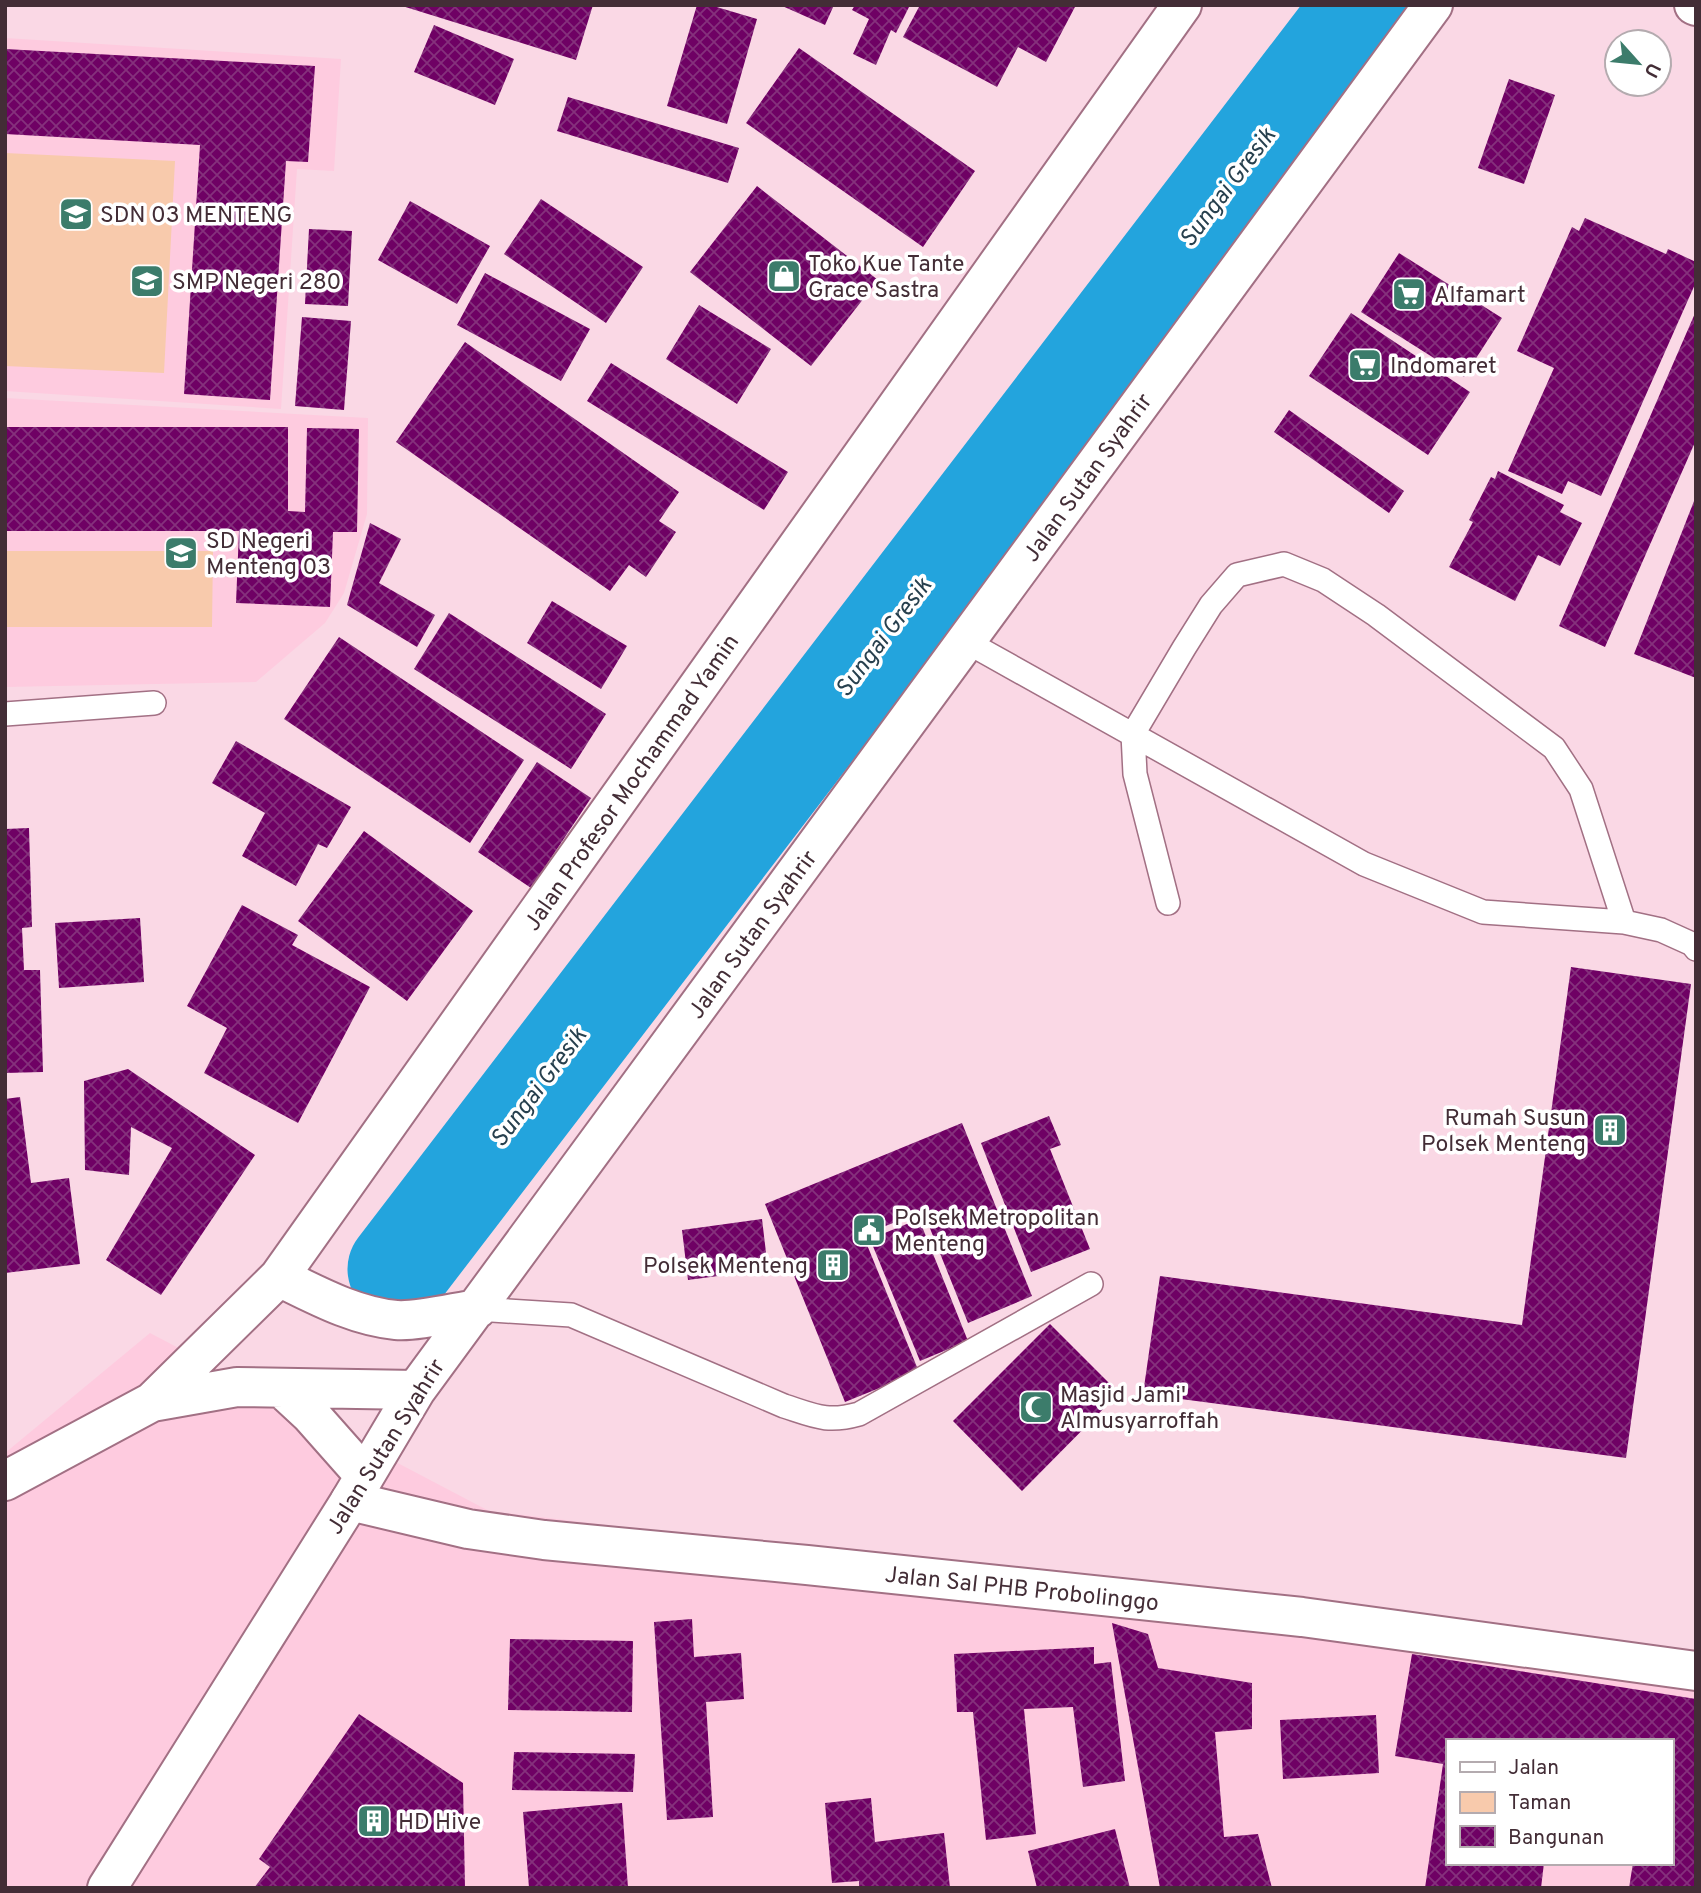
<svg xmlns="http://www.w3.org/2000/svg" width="1701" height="1893" viewBox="0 0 1701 1893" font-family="Overpass,sans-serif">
  <defs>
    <pattern id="building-cross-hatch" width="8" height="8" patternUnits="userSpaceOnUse" patternTransform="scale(1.75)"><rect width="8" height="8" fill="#6f0164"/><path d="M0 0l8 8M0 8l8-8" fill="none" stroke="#85317c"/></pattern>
  </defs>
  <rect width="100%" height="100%" fill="#fad8e5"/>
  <path fill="#fecbdf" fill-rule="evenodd" d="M5,38L341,59L334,171L297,169L281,409L5,391Z
    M5,398L368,418L367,514L344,593L325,623L256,682L5,687Z
    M150,1333L489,1511L1696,1654V1888H5V1453ZM1447,1741H1671V1863H1447Z"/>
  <path fill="#f8caac" d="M5,153L175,161L164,373L5,366Z
    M7,551H213L212,627H6Z"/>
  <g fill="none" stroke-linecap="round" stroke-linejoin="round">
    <path stroke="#23a4dd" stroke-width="103" d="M399,1269L1366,5"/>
  </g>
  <path fill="url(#building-cross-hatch)" d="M399,5H593L576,60Z
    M697,5H710L757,19L727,124L667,106Z
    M780,5H834L825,25Z
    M855,5H910L896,33L891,30L876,65L853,54L869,19L852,10Z
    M920,5H1076L1046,62L1018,47L997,87L903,37Z
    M434,25L514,59L495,105L414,72Z
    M799,48L975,171L923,247L746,123Z
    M5,49L315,66L308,162L286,161L270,400L184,394L200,145L5,134Z
    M1509,79L1555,95L1524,184L1478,168Z
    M568,97L739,148L728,183L557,131Z
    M757,186L878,280L811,366L690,272Z
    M541,199L643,267L606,323L504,254Z
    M410,201L490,246L457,304L378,260Z
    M1585,218L1666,254L1668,249L1696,262V282L1601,496L1568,481L1562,494L1508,471L1554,368L1517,351L1572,227L1579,231Z
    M309,229L352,231L348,306L305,304Z
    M1399,253L1502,318L1464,377L1361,312Z
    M485,273L590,329L561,381L457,325Z
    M699,305L771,349L737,404L666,359Z
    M1696,311V440L1605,647L1559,626Z
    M1351,313L1470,392L1428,455L1309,376Z
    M302,317L351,321L344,410L295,406Z
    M465,342L679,492L659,521L676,532L646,577L629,565L610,591L396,442Z
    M611,363L788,472L764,510L587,401Z
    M1289,410L1404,491L1389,513L1274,432Z
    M5,427H288V511L305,512L307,428L359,429L357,532H333L330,607L236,603L239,531H5Z
    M1498,471L1564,505L1560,512L1582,523L1560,566L1538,555L1515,601L1449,567L1473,522L1469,520L1491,477L1495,479Z
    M1696,496V678L1634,654Z
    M370,523L401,539L379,583L435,615L417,647L347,605Z
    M552,601L627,646L601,689L527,643Z
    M449,613L606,714L571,769L414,669Z
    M339,637L524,760L470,843L284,719Z
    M236,741L351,807L327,848L318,844L296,886L242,856L265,813L212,783Z
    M537,762L591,798L531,888L478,852Z
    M29,828L32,927L22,928L24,970H40L43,1072L5,1073V829Z
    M364,831L473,911L407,1001L298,921Z
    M242,905L298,935L292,945L370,987L298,1123L204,1073L227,1028L187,1006Z
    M140,918L144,982L59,988L55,923Z
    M1571,967L1691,984L1626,1458L1143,1394L1160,1276L1522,1325Z
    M128,1069L255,1155L161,1295L106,1260L172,1148L131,1127L129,1175L85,1170L84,1081Z
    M20,1097L31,1183L69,1178L80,1264L5,1273V1099Z
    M1049,1116L1061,1145L1050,1149L1090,1249L1031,1272L981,1143Z
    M962,1123L1032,1296L968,1323L923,1211L863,1235L919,1372L845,1402L765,1204Z
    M762,1219L767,1261L732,1266L733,1274L688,1280L682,1230Z
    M919,1219L968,1341L920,1361L870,1239Z
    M1050,1324L1119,1393L1022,1491L953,1421Z
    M692,1619L694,1657L741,1653L744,1699L706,1702L713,1817L667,1820L654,1622Z
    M1112,1623L1148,1634L1158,1668L1252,1683V1729L1215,1732L1224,1837L1258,1834L1272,1888H1160Z
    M510,1639L633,1641L632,1712L508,1710Z
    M1094,1647V1664L1111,1662L1125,1781L1083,1787L1073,1707L1024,1709L1036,1834L986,1840L973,1712H957L954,1654Z
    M1412,1654L1696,1699V1888H1629L1633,1863H1671V1741H1447V1863H1544L1541,1888H1425L1443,1764L1395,1756Z
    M359,1714L463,1783L465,1888H254L270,1867L259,1859Z
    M1376,1715L1379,1773L1283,1779L1280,1720Z
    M514,1752L635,1754L633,1792L512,1790Z
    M871,1798L875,1842L944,1833L950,1888H859V1881L832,1883L825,1803Z
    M622,1803L628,1888H529L523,1812Z
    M1115,1829L1130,1888H1037L1028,1851Z"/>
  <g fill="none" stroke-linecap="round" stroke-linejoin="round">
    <g stroke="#a27084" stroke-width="26">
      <path id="service" d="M967,642L1364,864L1483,912L1624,922L1661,930L1692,944L1696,949
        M5,714L154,703
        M1168,903L1135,774L1133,734L1184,648L1211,605L1237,575L1284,564L1323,580L1376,615L1554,748L1581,789L1624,922
        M477,1309L571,1315L784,1406C815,1416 827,1423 859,1414L1091,1284"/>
    </g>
    <g stroke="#a27084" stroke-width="42">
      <path id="minor" d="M350,1501L468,1529L544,1540L807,1565L1302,1617L1696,1671"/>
    </g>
    <g stroke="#a27084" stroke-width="42">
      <path id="tertiary" d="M279,1277C316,1295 354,1316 396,1320C415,1322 456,1312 477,1309
        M283,1389L310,1414L364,1475
        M152,1402L237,1387L416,1390
        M5,1481L152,1402L279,1277L1182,5
        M107,1888L350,1501L416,1390L1433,5"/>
    </g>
    <g stroke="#a27084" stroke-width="42">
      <path id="secondary" d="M1694,5L1696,6"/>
    </g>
    <use href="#service" stroke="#fff" stroke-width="23"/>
    <use href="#minor" stroke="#fff" stroke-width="38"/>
    <use href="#tertiary" stroke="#fff" stroke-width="38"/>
    <use href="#secondary" stroke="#fff" stroke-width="38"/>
  </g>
  <defs>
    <g id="school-square" transform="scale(1.75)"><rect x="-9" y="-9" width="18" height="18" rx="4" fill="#3c7c6b" stroke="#fff"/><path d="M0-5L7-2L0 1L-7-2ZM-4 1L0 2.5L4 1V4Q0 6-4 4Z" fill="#fff"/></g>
    <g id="shop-square" transform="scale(1.75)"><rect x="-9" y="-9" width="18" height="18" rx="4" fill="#3c7c6b" stroke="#fff"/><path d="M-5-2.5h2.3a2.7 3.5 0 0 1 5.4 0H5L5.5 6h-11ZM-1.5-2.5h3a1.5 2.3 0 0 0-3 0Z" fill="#fff"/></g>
    <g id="supermarket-square" transform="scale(1.75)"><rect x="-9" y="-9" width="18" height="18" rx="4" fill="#3c7c6b" stroke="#fff"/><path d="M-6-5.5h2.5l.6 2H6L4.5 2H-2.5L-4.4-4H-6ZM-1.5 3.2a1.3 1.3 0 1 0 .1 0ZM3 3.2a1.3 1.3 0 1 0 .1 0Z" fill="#fff"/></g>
    <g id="building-square" transform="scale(1.75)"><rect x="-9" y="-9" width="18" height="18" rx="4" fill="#3c7c6b" stroke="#fff"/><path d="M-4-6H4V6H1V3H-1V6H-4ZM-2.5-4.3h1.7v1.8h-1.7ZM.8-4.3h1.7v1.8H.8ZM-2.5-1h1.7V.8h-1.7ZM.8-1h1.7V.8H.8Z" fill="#fff"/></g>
    <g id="civic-square" transform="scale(1.75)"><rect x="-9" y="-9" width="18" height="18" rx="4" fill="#3c7c6b" stroke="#fff"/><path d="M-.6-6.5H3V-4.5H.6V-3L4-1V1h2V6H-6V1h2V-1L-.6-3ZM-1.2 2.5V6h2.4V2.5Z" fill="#fff"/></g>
    <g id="mosque-square" transform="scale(1.75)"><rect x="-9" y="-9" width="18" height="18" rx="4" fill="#3c7c6b" stroke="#fff"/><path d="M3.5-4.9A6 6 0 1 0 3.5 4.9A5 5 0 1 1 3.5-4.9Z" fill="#fff"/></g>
  </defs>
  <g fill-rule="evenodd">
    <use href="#school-square" x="76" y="214"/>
    <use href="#shop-square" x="784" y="276"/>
    <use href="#school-square" x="147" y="281"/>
    <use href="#supermarket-square" x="1409" y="294"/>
    <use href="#supermarket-square" x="1365" y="365"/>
    <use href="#school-square" x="181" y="553"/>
    <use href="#building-square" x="1610" y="1130"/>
    <use href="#civic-square" x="869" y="1230"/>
    <use href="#building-square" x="833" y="1265"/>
    <use href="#mosque-square" x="1036" y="1407"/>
    <use href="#building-square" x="374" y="1821"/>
  </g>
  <g text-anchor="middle" stroke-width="7" stroke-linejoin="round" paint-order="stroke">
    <g font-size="23" fill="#432d36" stroke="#fff" text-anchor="start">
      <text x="100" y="222">SDN 03 MENTENG</text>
      <text x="808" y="271">Toko Kue Tante<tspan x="808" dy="26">Grace Sastra</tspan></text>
      <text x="172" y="289">SMP Negeri 280</text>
      <text x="1434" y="302">Alfamart</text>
      <text x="1390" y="373">Indomaret</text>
      <text x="206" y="548">SD Negeri<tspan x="206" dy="26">Menteng 03</tspan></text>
      <text x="1586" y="1125" text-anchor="end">Rumah Susun<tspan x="1586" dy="26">Polsek Menteng</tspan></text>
      <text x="894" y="1225">Polsek Metropolitan<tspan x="894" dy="26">Menteng</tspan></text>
      <text x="808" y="1273" text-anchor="end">Polsek Menteng</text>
      <text x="1060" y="1402">Masjid Jami'<tspan x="1060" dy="26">Almusyarroffah</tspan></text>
      <text x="398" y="1829">HD Hive</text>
    </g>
    <g font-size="23" fill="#432d36" stroke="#fff">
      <text transform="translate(1087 477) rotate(-54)" y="8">Jalan Sutan Syahrir</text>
      <text transform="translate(631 782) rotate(-55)" y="8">Jalan Profesor Mochammad Yamin</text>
      <text transform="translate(752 934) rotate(-54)" y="8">Jalan Sutan Syahrir</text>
      <text transform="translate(385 1446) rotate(-58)" y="8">Jalan Sutan Syahrir</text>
      <text transform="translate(1022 1588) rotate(6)" y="8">Jalan Sal PHB Probolinggo</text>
    </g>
    <g font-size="24" font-style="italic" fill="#27404e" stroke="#fff">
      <text transform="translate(1227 187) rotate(-53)" y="8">Sungai Gresik</text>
      <text transform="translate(883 637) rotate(-53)" y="8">Sungai Gresik</text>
      <text transform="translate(538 1087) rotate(-53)" y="8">Sungai Gresik</text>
    </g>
  </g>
  <rect width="1701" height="1893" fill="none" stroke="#432d36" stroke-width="14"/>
  <rect x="1446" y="1739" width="228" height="126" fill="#ffffff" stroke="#b4abaf" stroke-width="2"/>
  <rect x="1460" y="1762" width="35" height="10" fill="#ffffff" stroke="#b4abaf" stroke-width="2"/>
  <text x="1508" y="1774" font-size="21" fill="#432d36">Jalan</text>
  <rect x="1460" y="1792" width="35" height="21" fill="#f8caac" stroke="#b4abaf" stroke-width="2"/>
  <text x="1508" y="1809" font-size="21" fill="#432d36">Taman</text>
  <rect x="1460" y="1826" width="35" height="21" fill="url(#building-cross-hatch)" stroke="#b4abaf" stroke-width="2"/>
  <text x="1508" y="1844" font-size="21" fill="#432d36">Bangunan</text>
  <g transform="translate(1638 63) rotate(117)"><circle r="33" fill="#ffffff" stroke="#b4abaf" stroke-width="2"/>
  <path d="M0-5L12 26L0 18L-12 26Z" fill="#3c7c6b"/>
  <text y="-10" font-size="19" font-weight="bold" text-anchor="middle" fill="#432d36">U</text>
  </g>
</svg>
